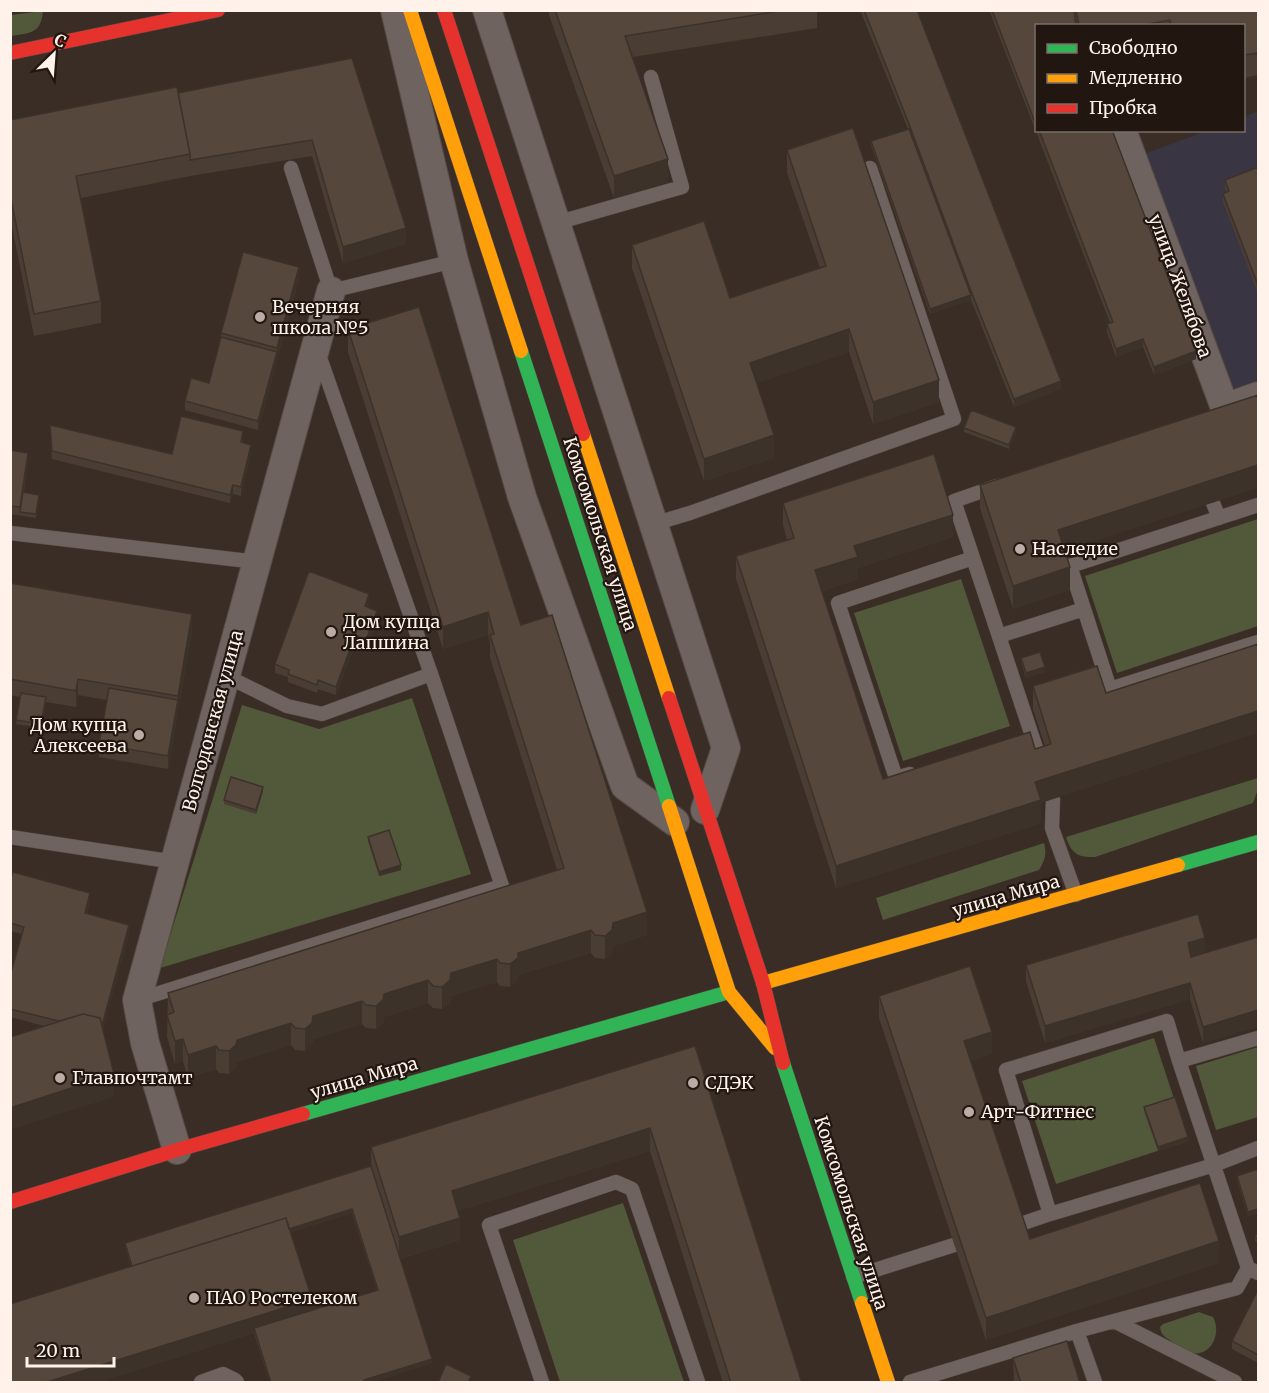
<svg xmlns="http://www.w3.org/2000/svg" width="1269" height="1393" viewBox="0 0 1269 1393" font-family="Merriweather,serif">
  <rect width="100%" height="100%" fill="#3a2d25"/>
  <path fill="#3a3542" d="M1258,111V380L1234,390L1144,154L1206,131L1244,130V117Z"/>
  <path fill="#51593a" d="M43,11C41,34 30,33 11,36V15Z
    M1258,519V626L1117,673L1085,576Z
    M961,579L1010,726L903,761L854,613Z
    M412,698L471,874L160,968L242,705L319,729Z
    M1258,778V789L1253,803L1095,857C1078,858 1071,853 1066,837Z
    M1044,843C1047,854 1045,860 1039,870L883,920L876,898Z
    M1154,1038L1188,1141L1056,1184L1022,1081Z
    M1258,1047V1117L1216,1130L1196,1066Z
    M623,1203L684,1382H560L513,1240Z
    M1199,1312L1213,1317C1222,1333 1211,1357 1192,1353C1184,1352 1177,1345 1171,1341C1165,1337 1161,1335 1160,1327L1163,1324Z"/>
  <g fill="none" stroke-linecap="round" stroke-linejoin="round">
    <g stroke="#554a44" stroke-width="15">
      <path id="lane" d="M291,168L331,291L454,261
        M556,223L682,187L651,77
        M1213,503L1219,518
        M1258,505L1070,566L1110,689L1258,642
        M653,524L690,513L954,419L870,168
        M10,533L257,562
        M973,558L954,501L997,486
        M999,636L1084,609
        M226,676L287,706L322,714L431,674
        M910,774L896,778L838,603L973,558L1042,766
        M1053,799L1052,828L1076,895
        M10,837L175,862
        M137,1000L502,886L431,674L319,355
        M1258,1038L1179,1061L1167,1021L1006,1070L1050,1214L1214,1165L1258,1148
        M1179,1061L1248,1268L1258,1273
        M1018,1225L1050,1214
        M853,1277L954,1245
        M1114,1321L1235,1382
        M1077,1331L1237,1288L1248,1268
        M201,1382L223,1374L235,1380L237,1382
        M542,1382L489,1225L616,1182L632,1189L698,1382
        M910,1382L1077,1331L1095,1382"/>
    </g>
    <g stroke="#554a44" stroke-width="30">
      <path id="street" d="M395,10L454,261L522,497L625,786L675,822
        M487,10L726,748L705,810
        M1122,130L1225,408L1258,396
        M177,1150L145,1043L137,1000L331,291"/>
    </g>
    <g stroke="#554a44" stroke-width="15">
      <path id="fast" d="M521,351L669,806
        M1178,865L1258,842
        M783,1063L862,1303
        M303,1114L729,992"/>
    </g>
    <g stroke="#554a44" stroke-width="15">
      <path id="slow" d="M410,10L521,351
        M583,434L669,698
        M669,806L729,992L775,1048
        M763,983L1178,865
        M862,1303L888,1382"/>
    </g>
    <g stroke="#554a44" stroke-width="15">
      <path id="jam" d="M444,10L583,434
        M10,53L218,10
        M669,698L763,983L783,1063
        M10,1202L177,1150L303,1114"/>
    </g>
    <use href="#lane" stroke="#6e635e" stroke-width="14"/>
    <use href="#street" stroke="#6e635e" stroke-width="28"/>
    <use href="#fast" stroke="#30b455" stroke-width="14"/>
    <use href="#slow" stroke="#ff9f0a" stroke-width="14"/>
    <use href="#jam" stroke="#e5322d" stroke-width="14"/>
  </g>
  <path fill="#4a3d34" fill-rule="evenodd" d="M549,10H817V28L633,57L668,182L614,198L549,15Z
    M860,10H917L1061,389L1014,407L971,300L930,314L871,145V141L908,129Z
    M989,10H1258V75L1244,78V26H1036V130H1112L1196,359L1154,375L1143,347L1116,357L1107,332V324L1110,323Z
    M352,58L406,244L343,263L312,156L190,176L81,198L101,301V323L34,336L10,217V120L178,93Z
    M787,150L939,402L873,424L849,352L756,383L774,458L704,481L632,268V245L730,298L820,268L787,173Z
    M1258,167V294L1223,202V194L1226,192L1225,188V180Z
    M299,280L258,430L185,410V401L209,383L221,337V333Z
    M348,329L521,625L647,935L613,946L612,953L605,959L595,958L591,953L518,975V981L510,987L500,986L497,982L451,996L450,1003L442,1009L433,1008L428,1003L384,1017L383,1023L376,1029L366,1028L362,1024L313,1039L312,1045L305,1051L295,1050L291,1045L237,1062L236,1068L229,1074L219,1073L216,1069L188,1078L183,1061L175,1064L167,1037L168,993L557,870L490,658V642L488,635L443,649L348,352Z
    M50,425L172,454L243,440V443L251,453L241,496L233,494L230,503L52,459Z
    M964,428L1016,431L1009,449L964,432Z
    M10,450L28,461L24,492L39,499L36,518L10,514Z
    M980,485L1064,551L1070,590L1013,609L980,508Z
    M783,503L953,537L858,568V579L822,591L883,779L1035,749L1045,746L1033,709V686L1097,666L1041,803V823L836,888L736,579V556L787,540L783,525Z
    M10,583L192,631L168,769L99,757V744L107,700L78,695L76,707L46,702L41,728L16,724L20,697L10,695Z
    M369,602L367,607L377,619L366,649L355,645L336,695L318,689L317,693L288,682V677L275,673V664Z
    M1021,658L1045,672L1026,678L1021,662Z
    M263,791L256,814L224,804V800Z
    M368,837L401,870L379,876L368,841Z
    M10,880L90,902L87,914L129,933L103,1030L114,1097L44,1026L10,1017V976L22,934L10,931Z
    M1258,937V1026L1203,1043L1190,999L1045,1043L1026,981V965L1205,952Z
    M879,996L992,1054L971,1061L1030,1239L1219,1263L986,1340L879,1018Z
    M695,1046L802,1383H723L650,1151L458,1211L460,1240L400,1259L432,1363L370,1383H270L254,1333L96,1383H10L131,1266L125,1247V1243L371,1166V1147ZM352,1213L377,1290L312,1311L291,1232Z
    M1144,1107L1188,1141L1158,1151L1144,1111Z
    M1258,1169V1213L1248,1216L1237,1180V1176Z
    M1258,1229V1243L1255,1241V1237Z
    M1258,1290V1363L1232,1349V1341Z
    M1013,1358L1080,1383H1014Z"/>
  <path fill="#3c322a" d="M668,159V182L614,198V176Z
    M406,228V244L343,263V247Z
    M299,267V280L258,430V421Z
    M971,295V300L930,314V309Z
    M849,329V352L750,385V363Z
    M1143,339V347L1116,357V349Z
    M1196,351V359L1154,375V367Z
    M939,380V402L873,424V402Z
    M1061,381V389L1014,407V399Z
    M1016,427V431L1009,449V445Z
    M774,435V458L704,481V459Z
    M251,445V453L241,496V487Z
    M28,453V461L20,512V507Z
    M1258,465V488L1058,553V530Z
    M233,485V494L230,503V495Z
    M953,515V537L858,568V579L815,593V570L854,546Z
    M1070,567V590L1013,609V586Z
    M369,594V602L365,615V606Z
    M377,611V619L366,649V640Z
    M488,612V635L443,649V627Z
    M192,614V631L168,769V756Z
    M355,636V645L336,695V687Z
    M1045,667V672L1026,678V673Z
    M78,679V695L76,707V691Z
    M1258,711V733L1041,803V823L836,888V866L1035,782Z
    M263,787V791L256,814V810Z
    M401,865V870L379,876V872Z
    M90,893V902L85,922V913Z
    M647,912V935L613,946L612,953L605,959V936L613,923Z
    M129,925V933L100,1041V1032Z
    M591,930V953L518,975V981L510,987V964L518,953Z
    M1205,938V954L1188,959V943Z
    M497,959V982L451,996L450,1003L442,1009V987L451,973Z
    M428,980V1003L384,1017L383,1023L376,1029V1006L384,994Z
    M1190,983V999L1045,1043V1026Z
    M362,1001V1024L313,1039L312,1045L305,1051V1029L313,1016Z
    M1258,1010V1026L1203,1043V1027Z
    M291,1023V1045L237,1062L236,1068L229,1074V1051L237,1040Z
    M992,1032V1054L964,1064V1041Z
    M183,1039V1061L175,1064V1041Z
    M216,1046V1069L188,1078V1055Z
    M114,1074V1097L10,1130V1108Z
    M650,1128V1151L452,1213V1191Z
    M1188,1137V1141L1158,1151V1147Z
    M352,1209V1213L136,1281V1277Z
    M1258,1209V1213L1248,1216V1212Z
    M460,1218V1240L399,1259V1237Z
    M1219,1241V1263L986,1340V1318Z
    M312,1299V1315L254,1328V1333L96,1383H44Z
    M432,1359V1363L370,1383H364V1380Z"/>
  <path fill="#56473c" stroke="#3c322a" stroke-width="1.5" d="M555,10H785L625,36L668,159L614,176Z
    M864,10H917L1061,381L1014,399L971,291L909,124Z
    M992,10H1074L1076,26H1036V125Z
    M1076,10H1258V53L1244,55V26H1171L1170,20L1137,26H1079Z
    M352,58L406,228L343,247L312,140L190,160V154L178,93Z
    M177,87L190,154L76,176L101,301L34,314L10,194V120Z
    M853,128L939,380L873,402L849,329L750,363L774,435L704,459L632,245L704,221L730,298L826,266L787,150Z
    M909,129L971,295L930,309L871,141Z
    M1039,130H1112L1196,351L1154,367L1143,339L1116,349L1107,324L1113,322Z
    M1258,167V285L1223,194L1229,191L1225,180Z
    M243,252L299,267L277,348L221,333Z
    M419,307L521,625L552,615L647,912L613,923L612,930L605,936L595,935L591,930L518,953V958L510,964L500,963L497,959L451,973L450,980L442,987L433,986L428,980L384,994L383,1000L376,1006L366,1005L362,1001L313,1016L312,1023L305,1029L295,1028L291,1023L237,1040L236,1045L229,1051L219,1050L216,1046L188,1055L183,1039L175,1041L167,1015L174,1012L168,993L564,868L490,635L494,634L488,612L443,627L348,329Z
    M221,337L277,352L258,421L185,401L191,378L209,383Z
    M1258,395V465L1058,530L1070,567L1013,586L980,485Z
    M971,410L1016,427L1009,445L964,428Z
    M181,416L243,431L241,442L251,445L241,487L233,485L230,495L52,451L50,425L172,454Z
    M10,450L28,453L20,507L10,506Z
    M934,454L953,515L854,546L858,557L815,570L883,779L1030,732L1035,749L1051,744L1033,686L1097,666L1106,693L1258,644V711L1035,782L1041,800L836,866L736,556L794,538L783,503Z
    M23,492L39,495L36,514L20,512Z
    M309,571L369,594L365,606L377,611L366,640L355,636L336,687L318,680L317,685L288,674L289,670L275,664Z
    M10,583L192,614L178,696L78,679L76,691L10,679Z
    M1040,652L1045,667L1026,673L1021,658Z
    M109,688L178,700L168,756L99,744Z
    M21,693L46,697L41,724L16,720Z
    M231,777L263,787L256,810L224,800Z
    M389,830L401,865L379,872L368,837Z
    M13,872L90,893L85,913L129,925L102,1026L100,1018L83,1014L59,1021L10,1009V976L24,927L10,923V880Z
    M1198,914L1205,938L1188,943L1191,957L1258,937V1010L1203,1027L1190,983L1045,1026L1026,965Z
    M970,966L992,1032L964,1041L1030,1239L1200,1183L1219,1241L986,1318L879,996Z
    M83,1014L100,1018L114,1074L10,1108V1037Z
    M695,1046L802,1383H731L650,1128L452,1191L460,1218L399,1237L371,1147Z
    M1175,1097L1188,1137L1158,1147L1144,1107Z
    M371,1166L432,1359L364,1380L365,1383H271L254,1328L378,1290L352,1209L289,1229L286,1218L132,1266L125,1243Z
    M1258,1169V1209L1248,1212L1237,1176Z
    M286,1218L312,1299L44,1383H10V1304Z
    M1258,1229V1239L1255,1237Z
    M1258,1290V1355L1232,1341Z
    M1067,1341L1080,1383H1021L1013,1358Z
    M446,1364L471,1376L468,1383H438Z"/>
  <g fill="#baada6" stroke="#211610" stroke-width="2">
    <circle cx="260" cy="317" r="6"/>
    <circle cx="1020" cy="549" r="6"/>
    <circle cx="331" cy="632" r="6"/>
    <circle cx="139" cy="735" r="6"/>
    <circle cx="60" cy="1078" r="6"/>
    <circle cx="693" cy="1083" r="6"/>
    <circle cx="969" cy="1112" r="6"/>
    <circle cx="194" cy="1298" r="6"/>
  </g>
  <g text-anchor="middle" stroke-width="4.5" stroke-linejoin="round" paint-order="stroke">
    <g font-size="18" fill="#fff2eb" stroke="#211610">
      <text transform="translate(1180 286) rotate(70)" y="6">улица Желябова</text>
      <text transform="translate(600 534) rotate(72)" y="6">Комсомольская улица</text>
      <text transform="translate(213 721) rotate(-75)" y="6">Волгодонская улица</text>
      <text transform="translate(1006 896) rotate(-16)" y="6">улица Мира</text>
      <text transform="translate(364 1078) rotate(-16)" y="6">улица Мира</text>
      <text transform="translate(851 1213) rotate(72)" y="6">Комсомольская улица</text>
    </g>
    <g font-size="18" fill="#fff2eb" stroke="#211610" text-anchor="start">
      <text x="272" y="313">Вечерняя<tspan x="272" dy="21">школа №5</tspan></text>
      <text x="1032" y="555">Наследие</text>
      <text x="343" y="628">Дом купца<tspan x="343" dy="21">Лапшина</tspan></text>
      <text x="127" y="731" text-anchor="end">Дом купца<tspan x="127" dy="21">Алексеева</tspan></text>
      <text x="72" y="1084">Главпочтамт</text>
      <text x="705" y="1089">СДЭК</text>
      <text x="981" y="1118">Арт-Фитнес</text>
      <text x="206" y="1304">ПАО Ростелеком</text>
    </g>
  </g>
  <rect width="1269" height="1393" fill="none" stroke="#fff2eb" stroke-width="24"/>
  <rect x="1035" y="24" width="210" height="108" fill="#211610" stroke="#7a6e68" stroke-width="1.5"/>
  <rect x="1047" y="44" width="30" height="9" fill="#30b455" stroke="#7a6e68" stroke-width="1.5"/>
  <text x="1089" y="54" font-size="18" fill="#fff2eb">Свободно</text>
  <rect x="1047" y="74" width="30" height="9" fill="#ff9f0a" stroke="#7a6e68" stroke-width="1.5"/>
  <text x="1089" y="84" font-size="18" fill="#fff2eb">Медленно</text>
  <rect x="1047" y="104" width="30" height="9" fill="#e5322d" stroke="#7a6e68" stroke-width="1.5"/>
  <text x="1089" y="114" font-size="18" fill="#fff2eb">Пробка</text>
  <g transform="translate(54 54) rotate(25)" stroke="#211610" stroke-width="4.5" paint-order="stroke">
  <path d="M0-4.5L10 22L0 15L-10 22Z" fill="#fff2eb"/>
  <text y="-9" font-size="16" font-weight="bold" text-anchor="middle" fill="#fff2eb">С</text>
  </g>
  <path d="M27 1357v9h87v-9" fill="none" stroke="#fff2eb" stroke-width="3"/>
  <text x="36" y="1357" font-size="18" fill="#fff2eb" stroke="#211610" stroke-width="4.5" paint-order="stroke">20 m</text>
</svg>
